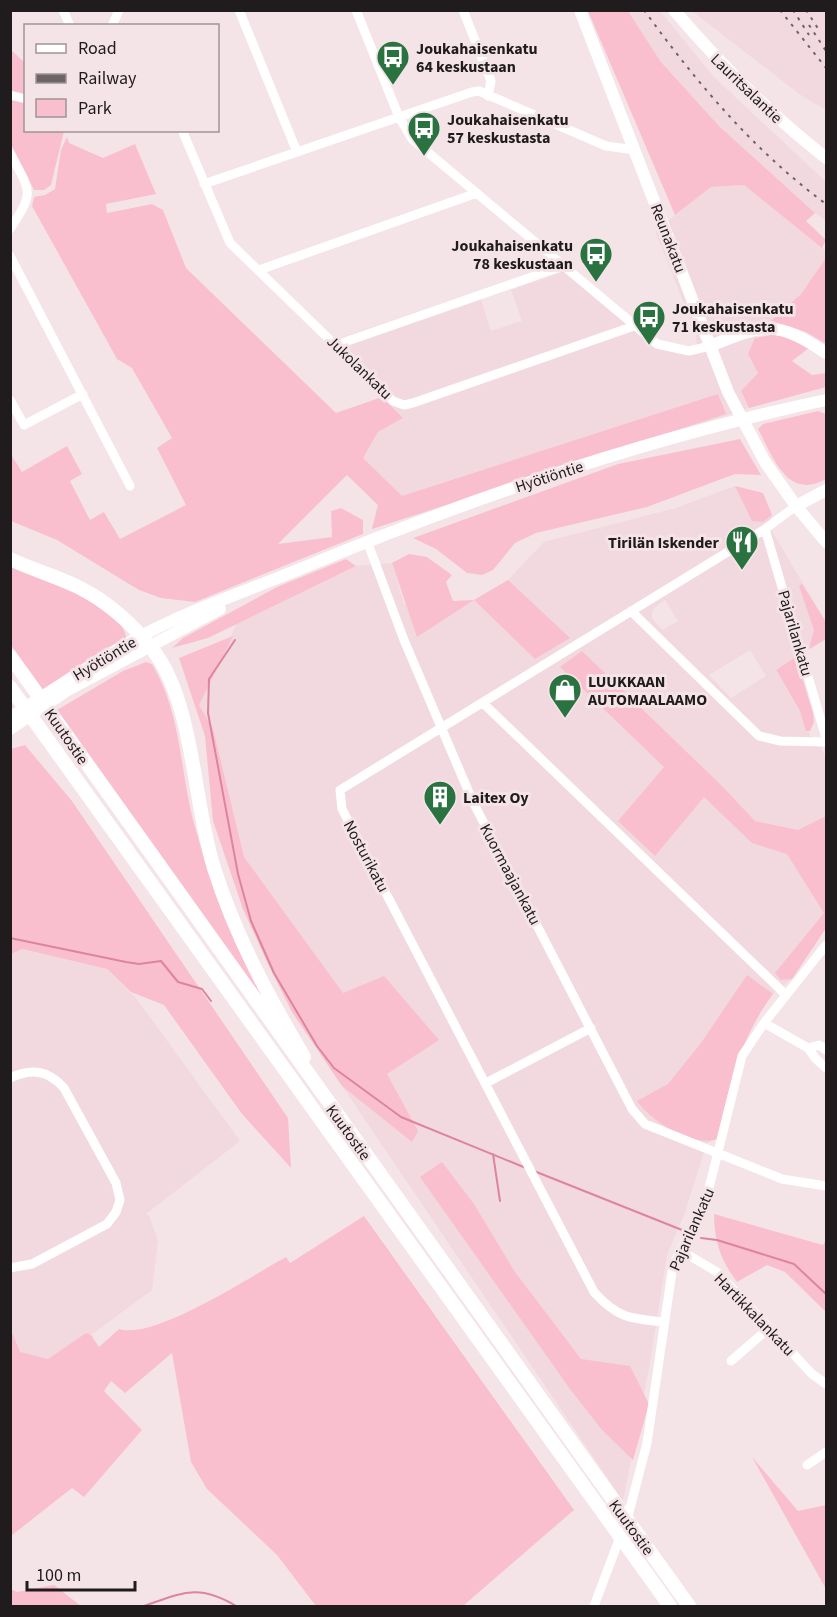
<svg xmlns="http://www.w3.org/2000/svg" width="837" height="1617" viewBox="0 0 837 1617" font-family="'Source Sans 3',sans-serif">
  <rect width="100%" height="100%" fill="#f4e4e8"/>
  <path fill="#f2d8df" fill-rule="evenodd" d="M628,11H660L714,77L826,182V220L815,213L720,127L661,62Z
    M692,11H826V110L802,96Z
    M744,185L826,251V258L801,294L755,338L758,373L741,391L749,408L372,529L378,505L347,475L363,458L378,432L403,418L325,343L478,291L491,331L522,321L511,290L571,269L658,340L697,348L696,333L655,231L711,187Z
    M735,486L763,493L772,515L770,528L826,622V639L776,671L800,711L814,745L821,747L826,757V928L792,979L773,994L761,1009L743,1045L732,1074L717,1139L707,1143L684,1215L667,1255L650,1363L623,1501L292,1012L243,909L199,705L237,623L356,566L392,563L404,604L474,600L508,580L544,542L676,508ZM665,600L678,621L662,630L652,618V612L655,607ZM750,650L766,676L731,698L709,675Z
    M21,949L107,969L136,998L240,1141L146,1214L149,1216L158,1240L152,1290L91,1335L86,1334L48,1359L19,1353L11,1330L10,954Z"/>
  <path fill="#fabfcf" d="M588,11H628L661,62L720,127L815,213L806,221L826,240L822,248L744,185L711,187L675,215Z
    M10,49L25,63V95L11,91Z
    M11,99L25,103L26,130L64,131L51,185L44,190H34L11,144Z
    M67,137L69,143L103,158L135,144L156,194L106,204L107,213L152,204L163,210L186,268L336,413L382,397L403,418L378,432L363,458L402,496L718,394L726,414L372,529L378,505L347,475L278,544L332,537L331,511L341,508L363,520V534L195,602L161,598L139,590L57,540L11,521L10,453L22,472L67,446L82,474L70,481L90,520L104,512L120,539L186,505L157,448L172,438L132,368L117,359L32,206L34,197L45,195L55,189L61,150Z
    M826,258V344L806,332L771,321L801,294Z
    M776,334L792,336L809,348L792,361L812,375L826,373V387L749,408L741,391L758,373L748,354L755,338Z
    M818,411L826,414V479C787,501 773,457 758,429L763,424Z
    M740,439L761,475L735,474L647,507L536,533L515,543L493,570L482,575L467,573L436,549L413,538L618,464Z
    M735,486L763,493L772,515L763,522L752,521Z
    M409,554L427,557L452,575L446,582L453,601L474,600L508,580L570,638L535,659L474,600L417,637L392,563Z
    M346,559L356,566L208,638L172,648L183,638L277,587Z
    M10,565C40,581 124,601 127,641L44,691L11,645Z
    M802,584L826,622V639L809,649L814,630L799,586Z
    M233,636L199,705L213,729L244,857L343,993L384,976L439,1040L387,1074L418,1131L412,1142L342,1086L292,1012L267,962L243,909L213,821L205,736L179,658Z
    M582,651L722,786L755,821L798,830L826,816V928L792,979L781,980L775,973L824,913L787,854L752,843L704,797L655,856L618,821L664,767L560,667Z
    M796,657L813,713L814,722L810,731H806L800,711L776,670Z
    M146,662L152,664C183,717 179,770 195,827C213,892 240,950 269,1010L57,710L123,671Z
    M25,745L72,801L288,1118L291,1168L242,1114L164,1005L131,992L107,969L22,949L11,954V749Z
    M747,975L773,994C740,1038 729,1087 717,1139C693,1148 651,1121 637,1101L668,1084L701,1043Z
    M442,1162L474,1204L515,1272L581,1359L630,1366L649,1404L633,1460L602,1430L570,1389L420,1177Z
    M714,1214L823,1245L826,1240V1312L785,1272L767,1265L737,1282C721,1261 714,1241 714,1214Z
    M364,1216L574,1510L463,1606H316L277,1555L207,1489L191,1462L172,1353L125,1393L111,1381L104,1391L142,1430L84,1497L72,1488L11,1536V1330L20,1352L48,1359L86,1333L91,1335L99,1347L119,1329C155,1340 251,1276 286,1257L290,1263Z
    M752,1457L798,1511L826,1505V1589Z
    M54,1585L81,1606H11V1589L17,1592Z"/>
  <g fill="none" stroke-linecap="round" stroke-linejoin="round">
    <path stroke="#dd849f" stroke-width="2" d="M235,640L209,679L208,713L238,874L251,921L274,973L317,1046L334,1068L401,1117L526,1168
      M10,938L126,962L139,964L161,961L178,982L202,989L211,1001
      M493,1154L500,1201
      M534,1171L682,1230
      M701,1238L717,1240L794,1264L826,1294
      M144,1606C182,1593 198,1583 236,1606"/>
    <path stroke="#fff" stroke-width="9" d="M63,10L70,26
      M239,10L297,152
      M356,10L399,117L412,139L657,344L689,351L710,346
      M463,10L491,81L488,96
      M112,26L119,10
      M10,95L26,99
      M182,130L230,243L393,401L404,405L413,403L634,326
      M10,153C31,193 35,191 10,229
      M204,184L472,92L479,91L606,146L628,149L634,147
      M10,256L130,486
      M259,270L477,193
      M336,345L563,266
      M10,400L24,425L83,394
      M765,529L826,738
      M367,541L404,640L473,802L632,1109L645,1124L782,1179L826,1186
      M631,611L759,736L780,741L826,742
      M483,703L786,995
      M764,1023L808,1048L816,1059L826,1068
      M808,1048L819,1045L826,1050
      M10,1078C32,1068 48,1070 64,1088L116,1183L120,1200L116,1212L107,1224L32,1264L10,1268
      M486,1083L591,1028
      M680,1250L717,1272L812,1374L826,1384
      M664,1322C631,1319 617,1318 594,1292L342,809L340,790L765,529L796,506
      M731,1361L769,1328
      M807,1465L826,1452
      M594,1606L628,1516L647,1443L673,1265L706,1200L742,1056L764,1023L826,945"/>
    <path stroke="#fff" stroke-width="12" d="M580,10L728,392L765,462L796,506L826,542
      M674,10C720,64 770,114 826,158
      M710,346C763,324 778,320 826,353
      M796,506L826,490
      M10,718C53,690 96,660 141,636C192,609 247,591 300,569C471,498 646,438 826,400
      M10,729L66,691L220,609"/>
    <path stroke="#fff" stroke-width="14" d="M10,559C33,570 59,577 82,589C106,601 131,623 148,644C195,697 192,800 214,868C235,935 268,996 304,1057
      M10,656L689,1606
      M10,687L670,1606"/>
    <path stroke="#6d6466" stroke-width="2" stroke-dasharray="3 6" stroke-linecap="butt" d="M644,10C696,82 754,151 826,204
      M780,10L826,68
      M793,10L809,35
      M806,10L819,30
      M809,25L826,51"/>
  </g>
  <defs>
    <g id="bus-pin" transform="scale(1.725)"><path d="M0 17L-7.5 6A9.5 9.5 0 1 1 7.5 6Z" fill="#2a7340" stroke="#f4e4e8"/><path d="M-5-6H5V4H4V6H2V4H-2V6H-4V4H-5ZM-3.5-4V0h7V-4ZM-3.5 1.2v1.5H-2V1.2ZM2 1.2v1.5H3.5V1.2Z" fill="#fff"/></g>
    <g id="restaurant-pin" transform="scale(1.725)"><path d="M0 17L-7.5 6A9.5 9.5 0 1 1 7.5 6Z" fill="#2a7340" stroke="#f4e4e8"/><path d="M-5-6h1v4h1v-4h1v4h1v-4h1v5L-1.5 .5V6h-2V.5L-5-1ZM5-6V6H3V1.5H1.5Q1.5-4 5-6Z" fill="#fff"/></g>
    <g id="shop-pin" transform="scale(1.725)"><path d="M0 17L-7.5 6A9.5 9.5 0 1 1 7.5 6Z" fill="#2a7340" stroke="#f4e4e8"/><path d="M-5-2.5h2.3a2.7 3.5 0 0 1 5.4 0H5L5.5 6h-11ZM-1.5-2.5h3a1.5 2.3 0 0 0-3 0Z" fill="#fff"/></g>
    <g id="building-pin" transform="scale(1.725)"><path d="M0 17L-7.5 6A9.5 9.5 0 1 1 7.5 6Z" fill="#2a7340" stroke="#f4e4e8"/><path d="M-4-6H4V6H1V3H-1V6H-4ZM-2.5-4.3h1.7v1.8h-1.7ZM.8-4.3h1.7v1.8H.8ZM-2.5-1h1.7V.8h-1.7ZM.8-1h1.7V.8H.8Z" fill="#fff"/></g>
  </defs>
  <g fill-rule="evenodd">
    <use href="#bus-pin" x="393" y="57"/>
    <use href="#bus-pin" x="424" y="128"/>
    <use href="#bus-pin" x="596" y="254"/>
    <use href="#bus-pin" x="649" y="317"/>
    <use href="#restaurant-pin" x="742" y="542"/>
    <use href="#shop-pin" x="565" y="690"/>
    <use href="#building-pin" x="440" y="797"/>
  </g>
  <g text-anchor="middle" stroke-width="6" stroke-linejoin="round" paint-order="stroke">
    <g font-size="16" font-weight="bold" fill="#201b1c" stroke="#f4e4e8" text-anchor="start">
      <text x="416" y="54">Joukahaisenkatu<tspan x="416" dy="18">64 keskustaan</tspan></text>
      <text x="447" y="125">Joukahaisenkatu<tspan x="447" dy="18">57 keskustasta</tspan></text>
      <text x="573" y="251" text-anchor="end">Joukahaisenkatu<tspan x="573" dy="18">78 keskustaan</tspan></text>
      <text x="672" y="314">Joukahaisenkatu<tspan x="672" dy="18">71 keskustasta</tspan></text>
      <text x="719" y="548" text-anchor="end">Tirilän Iskender</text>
      <text x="588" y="687">LUUKKAAN<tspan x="588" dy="18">AUTOMAALAAMO</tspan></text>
      <text x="463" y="803">Laitex Oy</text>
    </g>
    <g font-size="16" fill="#201b1c" stroke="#f4e4e8">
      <text transform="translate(747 88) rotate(44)" y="6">Lauritsalantie</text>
      <text transform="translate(669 238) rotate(69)" y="6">Reunakatu</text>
      <text transform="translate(360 367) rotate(44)" y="6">Jukolankatu</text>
      <text transform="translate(549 476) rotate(-18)" y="6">Hyötiöntie</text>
      <text transform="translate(796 633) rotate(74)" y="6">Pajarilankatu</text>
      <text transform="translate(104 658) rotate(-31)" y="6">Hyötiöntie</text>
      <text transform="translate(67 736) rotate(55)" y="6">Kuutostie</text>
      <text transform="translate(367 856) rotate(62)" y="6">Nosturikatu</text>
      <text transform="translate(511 874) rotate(62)" y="6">Kuormaajankatu</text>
      <text transform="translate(349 1132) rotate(54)" y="6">Kuutostie</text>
      <text transform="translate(691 1229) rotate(-66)" y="6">Pajarilankatu</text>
      <text transform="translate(755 1314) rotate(46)" y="6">Hartikkalankatu</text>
      <text transform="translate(632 1527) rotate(54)" y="6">Kuutostie</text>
    </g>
  </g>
  <rect width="837" height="1617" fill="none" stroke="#201b1c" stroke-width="24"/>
  <rect x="24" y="24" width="195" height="108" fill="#f4e4e8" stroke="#9f9496" stroke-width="1.5"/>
  <rect x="36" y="44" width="30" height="9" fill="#ffffff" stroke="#9f9496" stroke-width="1.5"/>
  <text x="78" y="54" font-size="18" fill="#201b1c">Road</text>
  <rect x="36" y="74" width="30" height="9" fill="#6d6466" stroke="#9f9496" stroke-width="1.5"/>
  <text x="78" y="84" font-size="18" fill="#201b1c">Railway</text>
  <rect x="36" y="99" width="30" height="18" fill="#fabfcf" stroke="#9f9496" stroke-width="1.5"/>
  <text x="78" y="114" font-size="18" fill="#201b1c">Park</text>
  <path d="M27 1581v9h108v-9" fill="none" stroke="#201b1c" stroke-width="3"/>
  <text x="36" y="1581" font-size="18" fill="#201b1c" stroke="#f4e4e8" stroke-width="4.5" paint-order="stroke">100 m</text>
</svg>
